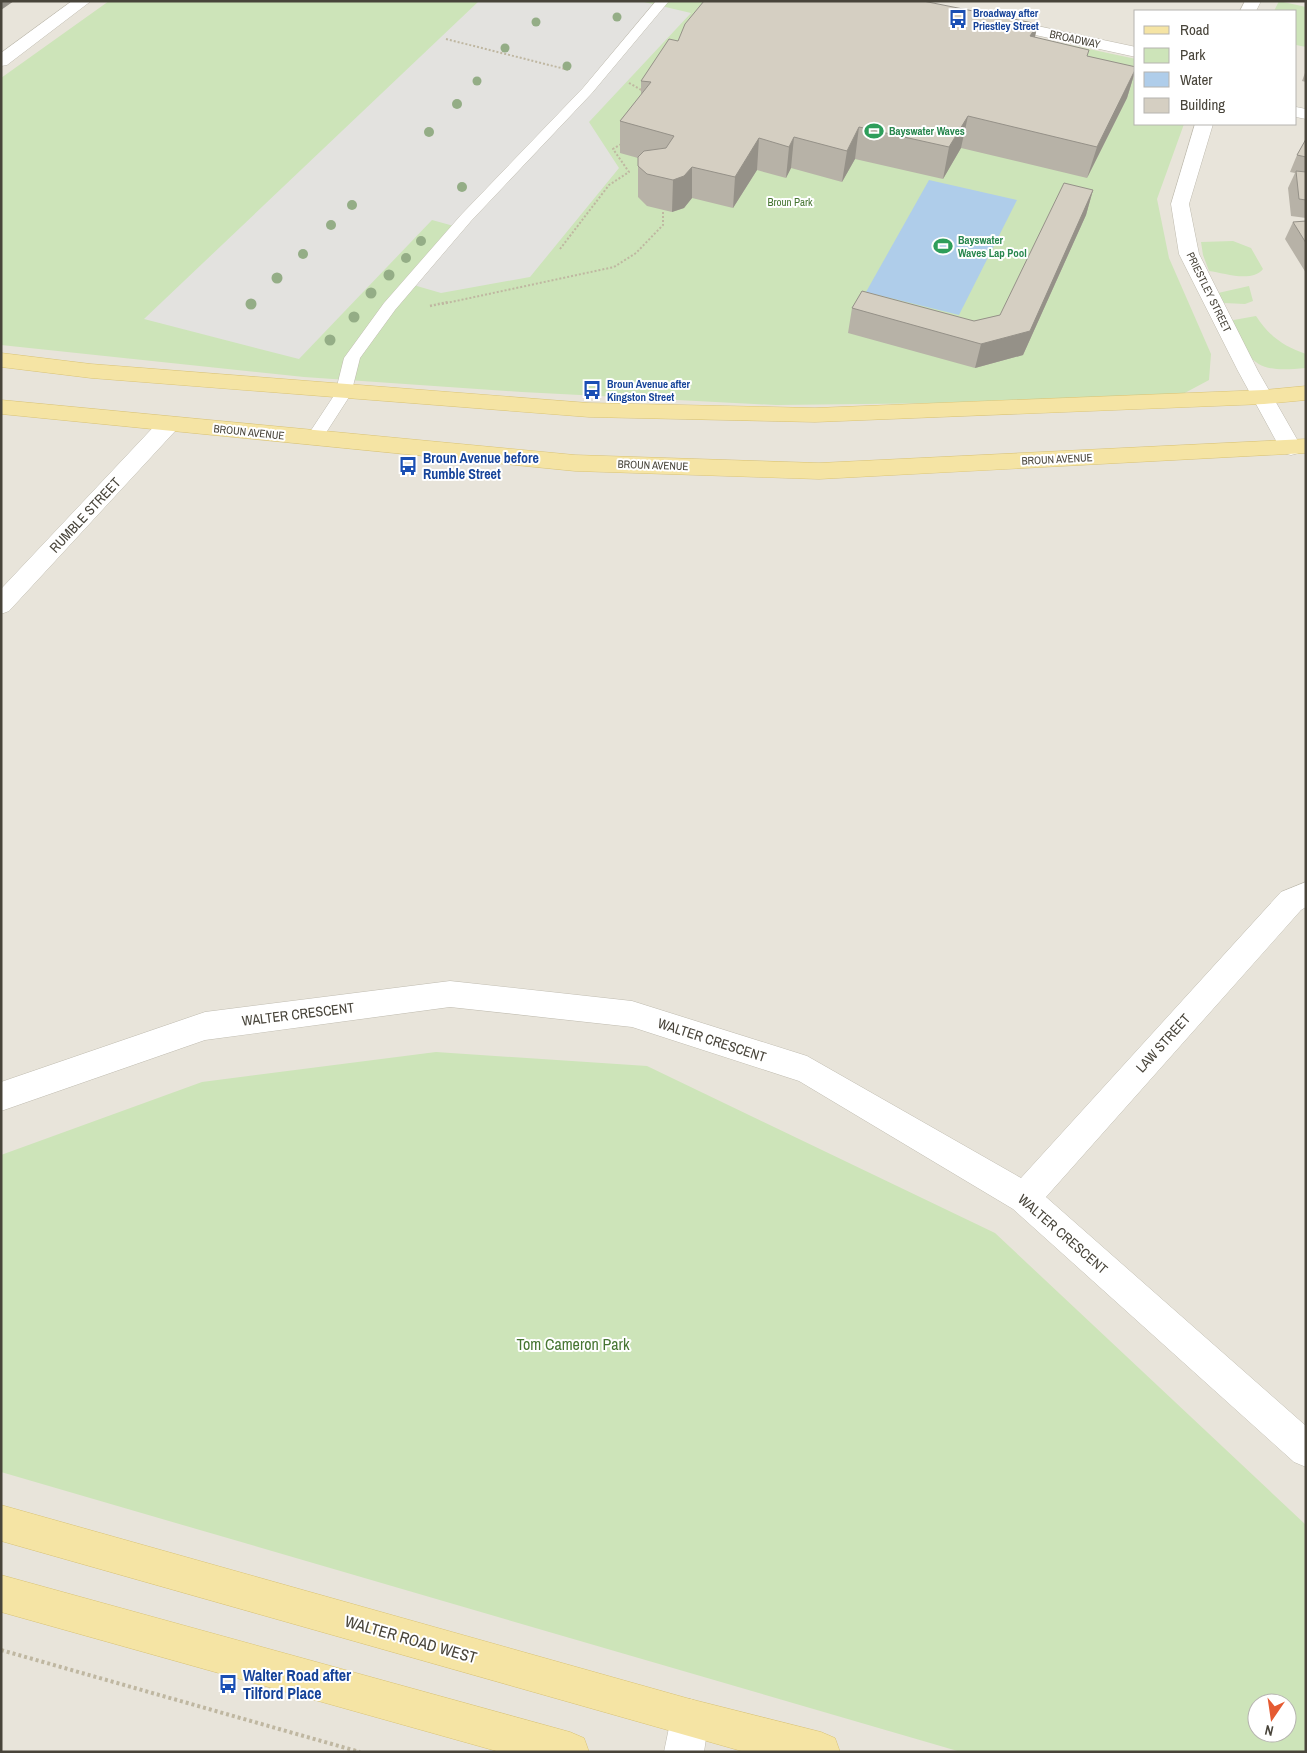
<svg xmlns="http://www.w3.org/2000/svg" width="1307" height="1753" viewBox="0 0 1307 1753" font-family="'Archivo Narrow',sans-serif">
  <rect width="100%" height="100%" fill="#f4f2ec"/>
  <path fill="#e8e4da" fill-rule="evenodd" d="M1,1H1306V1752H1ZM1136,11H1296V124H1136ZM1257,1703H1287V1733H1257Z"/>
  <path fill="#cde4b9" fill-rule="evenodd" d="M109,1H864L1136,59V124H1184L1157,199L1169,258L1211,354L1209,380L1181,395L1032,402L776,405L522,392L304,377L1,345V78Z
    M1279,1L1306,7V47L1296,45V11H1274Z
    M1233,241L1251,248L1263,269C1252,283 1224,273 1209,271L1203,255L1201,242Z
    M1249,286L1253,301L1245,304L1224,303L1218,293Z
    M1256,316C1268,335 1284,347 1306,354V368C1254,373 1252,364 1228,321Z
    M436,1052L647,1066L995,1233L1306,1525V1752H961L1,1472V1155L202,1082ZM1257,1703H1287V1733H1257Z"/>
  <path fill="#e3e2df" d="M479,1H640L691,13L589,122L619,168L530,277L441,293L410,284L461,228L432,220L299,359L144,319Z"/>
  <path fill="#afcdea" d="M929,180L1017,200L959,315L866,292Z"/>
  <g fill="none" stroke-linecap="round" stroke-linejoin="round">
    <g stroke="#bfbbaf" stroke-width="1">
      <path id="service" d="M656,1H669L592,93L471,221L395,310L360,358L351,394L320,442H308L306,438L335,394L344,358L384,303L461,215L583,88Z"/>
    </g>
    <g stroke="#bfbbaf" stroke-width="1">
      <path id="minor" d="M72,1H91L7,65L1,66V53Z
        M1245,1H1261L1256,11H1240Z
        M1000,18L1136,47V57L994,26L992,23L994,20Z
        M1296,107L1306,109V119L1296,117Z
        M1195,124H1213L1189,204L1199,254L1258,371L1302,448L1299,453L1291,455L1283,453L1280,448L1238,371L1179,254L1171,204Z
        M169,417L177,419L180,424L177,429L9,611L1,614V589L161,419Z
        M1306,882V907L1301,910L1046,1197L1306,1426V1467L1294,1462L1013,1209L799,1081L632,1027L450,1007L205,1040L1,1111V1082L205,1012L450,981L632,1001L807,1056L1021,1178L1281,892Z
        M690,1699L704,1704L709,1718L704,1752H664L671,1718L676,1704Z"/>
    </g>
    <g stroke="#d9c375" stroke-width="1">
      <path id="primary" d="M1,353L91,364L589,403L815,408L1264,390L1306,386V400L1264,404L815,422L589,417L91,378L1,367Z
        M1,400L575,455L819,463L1306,439V453L819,479L575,471L1,414Z
        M1,1505L690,1699L821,1732L835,1738L840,1752H745L1,1541Z
        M1,1575L570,1732L584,1738L589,1752H500L1,1612Z"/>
    </g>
    <path stroke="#bfb7a1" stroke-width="2" stroke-dasharray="2 2" stroke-linecap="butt" d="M446,39L569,70
      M629,83L643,91
      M560,249L609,185L629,172L613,149L623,143
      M442,304L614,267L636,253L663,225V210"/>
    <path stroke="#bfb7a1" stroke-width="2.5" stroke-dasharray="2 2" stroke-linecap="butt" d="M430,306L448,302"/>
    <path stroke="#bfb7a1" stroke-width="4" stroke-dasharray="3 3" stroke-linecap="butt" d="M1,1650L360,1752"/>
    <use href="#service" fill="#fff" fill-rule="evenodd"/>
    <use href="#minor" fill="#fff" fill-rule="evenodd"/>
    <use href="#primary" fill="#f5e4a4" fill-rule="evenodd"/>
  </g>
  <g fill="#94ad86">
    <circle cx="617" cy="17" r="4.5"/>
    <circle cx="536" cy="22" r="4.5"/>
    <circle cx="505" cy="48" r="4.5"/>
    <circle cx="567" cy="66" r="4.5"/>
    <circle cx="477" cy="81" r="4.5"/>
    <circle cx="457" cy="104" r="5"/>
    <circle cx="429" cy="132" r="5"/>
    <circle cx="462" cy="187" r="5"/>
    <circle cx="352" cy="205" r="5"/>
    <circle cx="331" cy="225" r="5"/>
    <circle cx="421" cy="241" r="5"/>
    <circle cx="303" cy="254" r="5"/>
    <circle cx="406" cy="258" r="5"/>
    <circle cx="389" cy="275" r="5.5"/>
    <circle cx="277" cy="278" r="5.5"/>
    <circle cx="371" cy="293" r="5.5"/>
    <circle cx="251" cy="304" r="5.5"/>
    <circle cx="354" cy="317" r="5.5"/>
    <circle cx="330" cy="340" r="5.5"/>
  </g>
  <path fill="#b7b2a7" d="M1038,24L1035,37L1087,56L1136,69L1127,98L1087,178L961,148L943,179L855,159L842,182L791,168L786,178L757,170L733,208L692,198L684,208L672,212L647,206L638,197V158L620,153V121L641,95V81L678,41Z
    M1306,70V82L1302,81Z
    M1306,139V218L1291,216L1288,188L1295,173L1290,172L1297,155Z
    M1093,190L1086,215L1023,355L975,368L848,333L852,308L974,321L1000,315Z
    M1306,221V273L1285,239L1293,222Z"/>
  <path fill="#959188" d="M1,1H14L1,10Z
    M1038,24L1030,55V36Z
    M1136,68L1127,98L1087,178L1097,147Z
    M968,116L961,148L943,179L949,147Z
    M859,127L855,159L842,182L847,151Z
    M794,137L791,168L786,178L789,147Z
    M759,138L757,170L733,208L735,177Z
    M692,167V198L684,208L672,212L673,180Z
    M1093,190L1086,215L1023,355L975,368L981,344Z"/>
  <path fill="#d5cfc2" stroke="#959188" d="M704,1H923L1038,24L1030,36L1089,50L1087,56L1136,67V68L1097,147L968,116L949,147L859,127L847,151L794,137L789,147L759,138L735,177L692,167L684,176L673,180L647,174L638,166V157L644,151L666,148L674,136L620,121L651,82L641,81L669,39L678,41L685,24Z
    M1306,139V157L1297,155Z
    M1296,171L1306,172V200L1299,199Z
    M1064,183L1093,190L1030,331L981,344L852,308L862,291L974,321L1000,315Z
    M1306,221V243L1293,222Z"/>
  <defs>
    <g id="bus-bare" transform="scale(1.5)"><path d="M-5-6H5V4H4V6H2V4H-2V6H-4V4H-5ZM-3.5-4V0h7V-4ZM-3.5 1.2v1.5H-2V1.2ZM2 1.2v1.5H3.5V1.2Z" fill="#1a4fb4" stroke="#fff" stroke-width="2.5" paint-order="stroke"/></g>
    <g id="stadium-bare" transform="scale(1.5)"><path d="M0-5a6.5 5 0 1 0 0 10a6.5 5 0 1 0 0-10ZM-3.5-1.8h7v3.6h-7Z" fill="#2e9e5b" stroke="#fff" stroke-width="2.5" paint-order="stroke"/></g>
  </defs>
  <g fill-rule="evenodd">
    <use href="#bus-bare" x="958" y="19"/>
    <use href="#stadium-bare" x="874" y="131"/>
    <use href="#stadium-bare" x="943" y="246"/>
    <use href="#bus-bare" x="592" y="390"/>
    <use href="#bus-bare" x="408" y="466"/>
    <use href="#bus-bare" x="228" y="1684"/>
  </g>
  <g text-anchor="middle" stroke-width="4" stroke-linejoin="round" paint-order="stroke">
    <g font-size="11" font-weight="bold" fill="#164399" stroke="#fff" text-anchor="start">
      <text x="973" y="17">Broadway after<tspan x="973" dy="13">Priestley Street</tspan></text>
      <text x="607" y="388">Broun Avenue after<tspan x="607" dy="13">Kingston Street</tspan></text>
    </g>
    <g font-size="11" fill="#48443a" stroke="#fff">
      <text transform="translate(1075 39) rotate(12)" y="4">BROADWAY</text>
      <text transform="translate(1209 292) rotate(64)" y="4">PRIESTLEY STREET</text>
      <text transform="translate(249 432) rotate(6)" y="4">BROUN AVENUE</text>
      <text transform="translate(1057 459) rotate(-3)" y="4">BROUN AVENUE</text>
      <text transform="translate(653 465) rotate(2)" y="4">BROUN AVENUE</text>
    </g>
    <g font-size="11" font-weight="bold" fill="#27864d" stroke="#fff" text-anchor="start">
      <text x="889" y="135">Bayswater Waves</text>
      <text x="958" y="244">Bayswater<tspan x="958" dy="13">Waves Lap Pool</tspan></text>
    </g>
    <g font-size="11" fill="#467532" stroke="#fff">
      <text x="790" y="206">Broun Park</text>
    </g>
    <g font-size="14" font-weight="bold" fill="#164399" stroke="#fff" text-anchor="start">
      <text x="423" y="463">Broun Avenue before<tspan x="423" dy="16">Rumble Street</tspan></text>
    </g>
    <g font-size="14" fill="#48443a" stroke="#fff">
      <text transform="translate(85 515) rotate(-47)" y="5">RUMBLE STREET</text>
      <text transform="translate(298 1014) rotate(-7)" y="5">WALTER CRESCENT</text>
      <text transform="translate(712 1040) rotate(18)" y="5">WALTER CRESCENT</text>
      <text transform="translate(1163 1043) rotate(-48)" y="5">LAW STREET</text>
      <text transform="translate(1063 1234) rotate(41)" y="5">WALTER CRESCENT</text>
    </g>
    <g font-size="16" fill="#467532" stroke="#fff">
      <text x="573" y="1350">Tom Cameron Park</text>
    </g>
    <g font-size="16" fill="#48443a" stroke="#fff">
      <text transform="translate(411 1639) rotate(16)" y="6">WALTER ROAD WEST</text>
    </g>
    <g font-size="16" font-weight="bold" fill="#164399" stroke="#fff" text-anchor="start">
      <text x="243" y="1681">Walter Road after<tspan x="243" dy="18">Tilford Place</tspan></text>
    </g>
  </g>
  <rect width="1307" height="1753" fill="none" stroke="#48443a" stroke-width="5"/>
  <rect x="1134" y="10" width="162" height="115" fill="#ffffff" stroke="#b6b4b0"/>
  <rect x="1144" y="26" width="25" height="8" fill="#f5e4a4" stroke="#b6b4b0"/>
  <text x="1180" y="35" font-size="15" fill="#48443a">Road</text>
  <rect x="1144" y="48" width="25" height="15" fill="#cde4b9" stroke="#b6b4b0"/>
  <text x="1180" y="60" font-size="15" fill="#48443a">Park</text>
  <rect x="1144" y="72" width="25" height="15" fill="#afcdea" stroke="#b6b4b0"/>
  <text x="1180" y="85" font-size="15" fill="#48443a">Water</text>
  <rect x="1144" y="98" width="25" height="15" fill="#d5cfc2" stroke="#b6b4b0"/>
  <text x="1180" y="110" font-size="15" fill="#48443a">Building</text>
  <g transform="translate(1272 1718) rotate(193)"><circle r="24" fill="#ffffff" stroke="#b6b4b0"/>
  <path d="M0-4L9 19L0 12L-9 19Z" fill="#e55b32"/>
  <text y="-8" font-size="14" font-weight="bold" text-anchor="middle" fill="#48443a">N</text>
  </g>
</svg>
